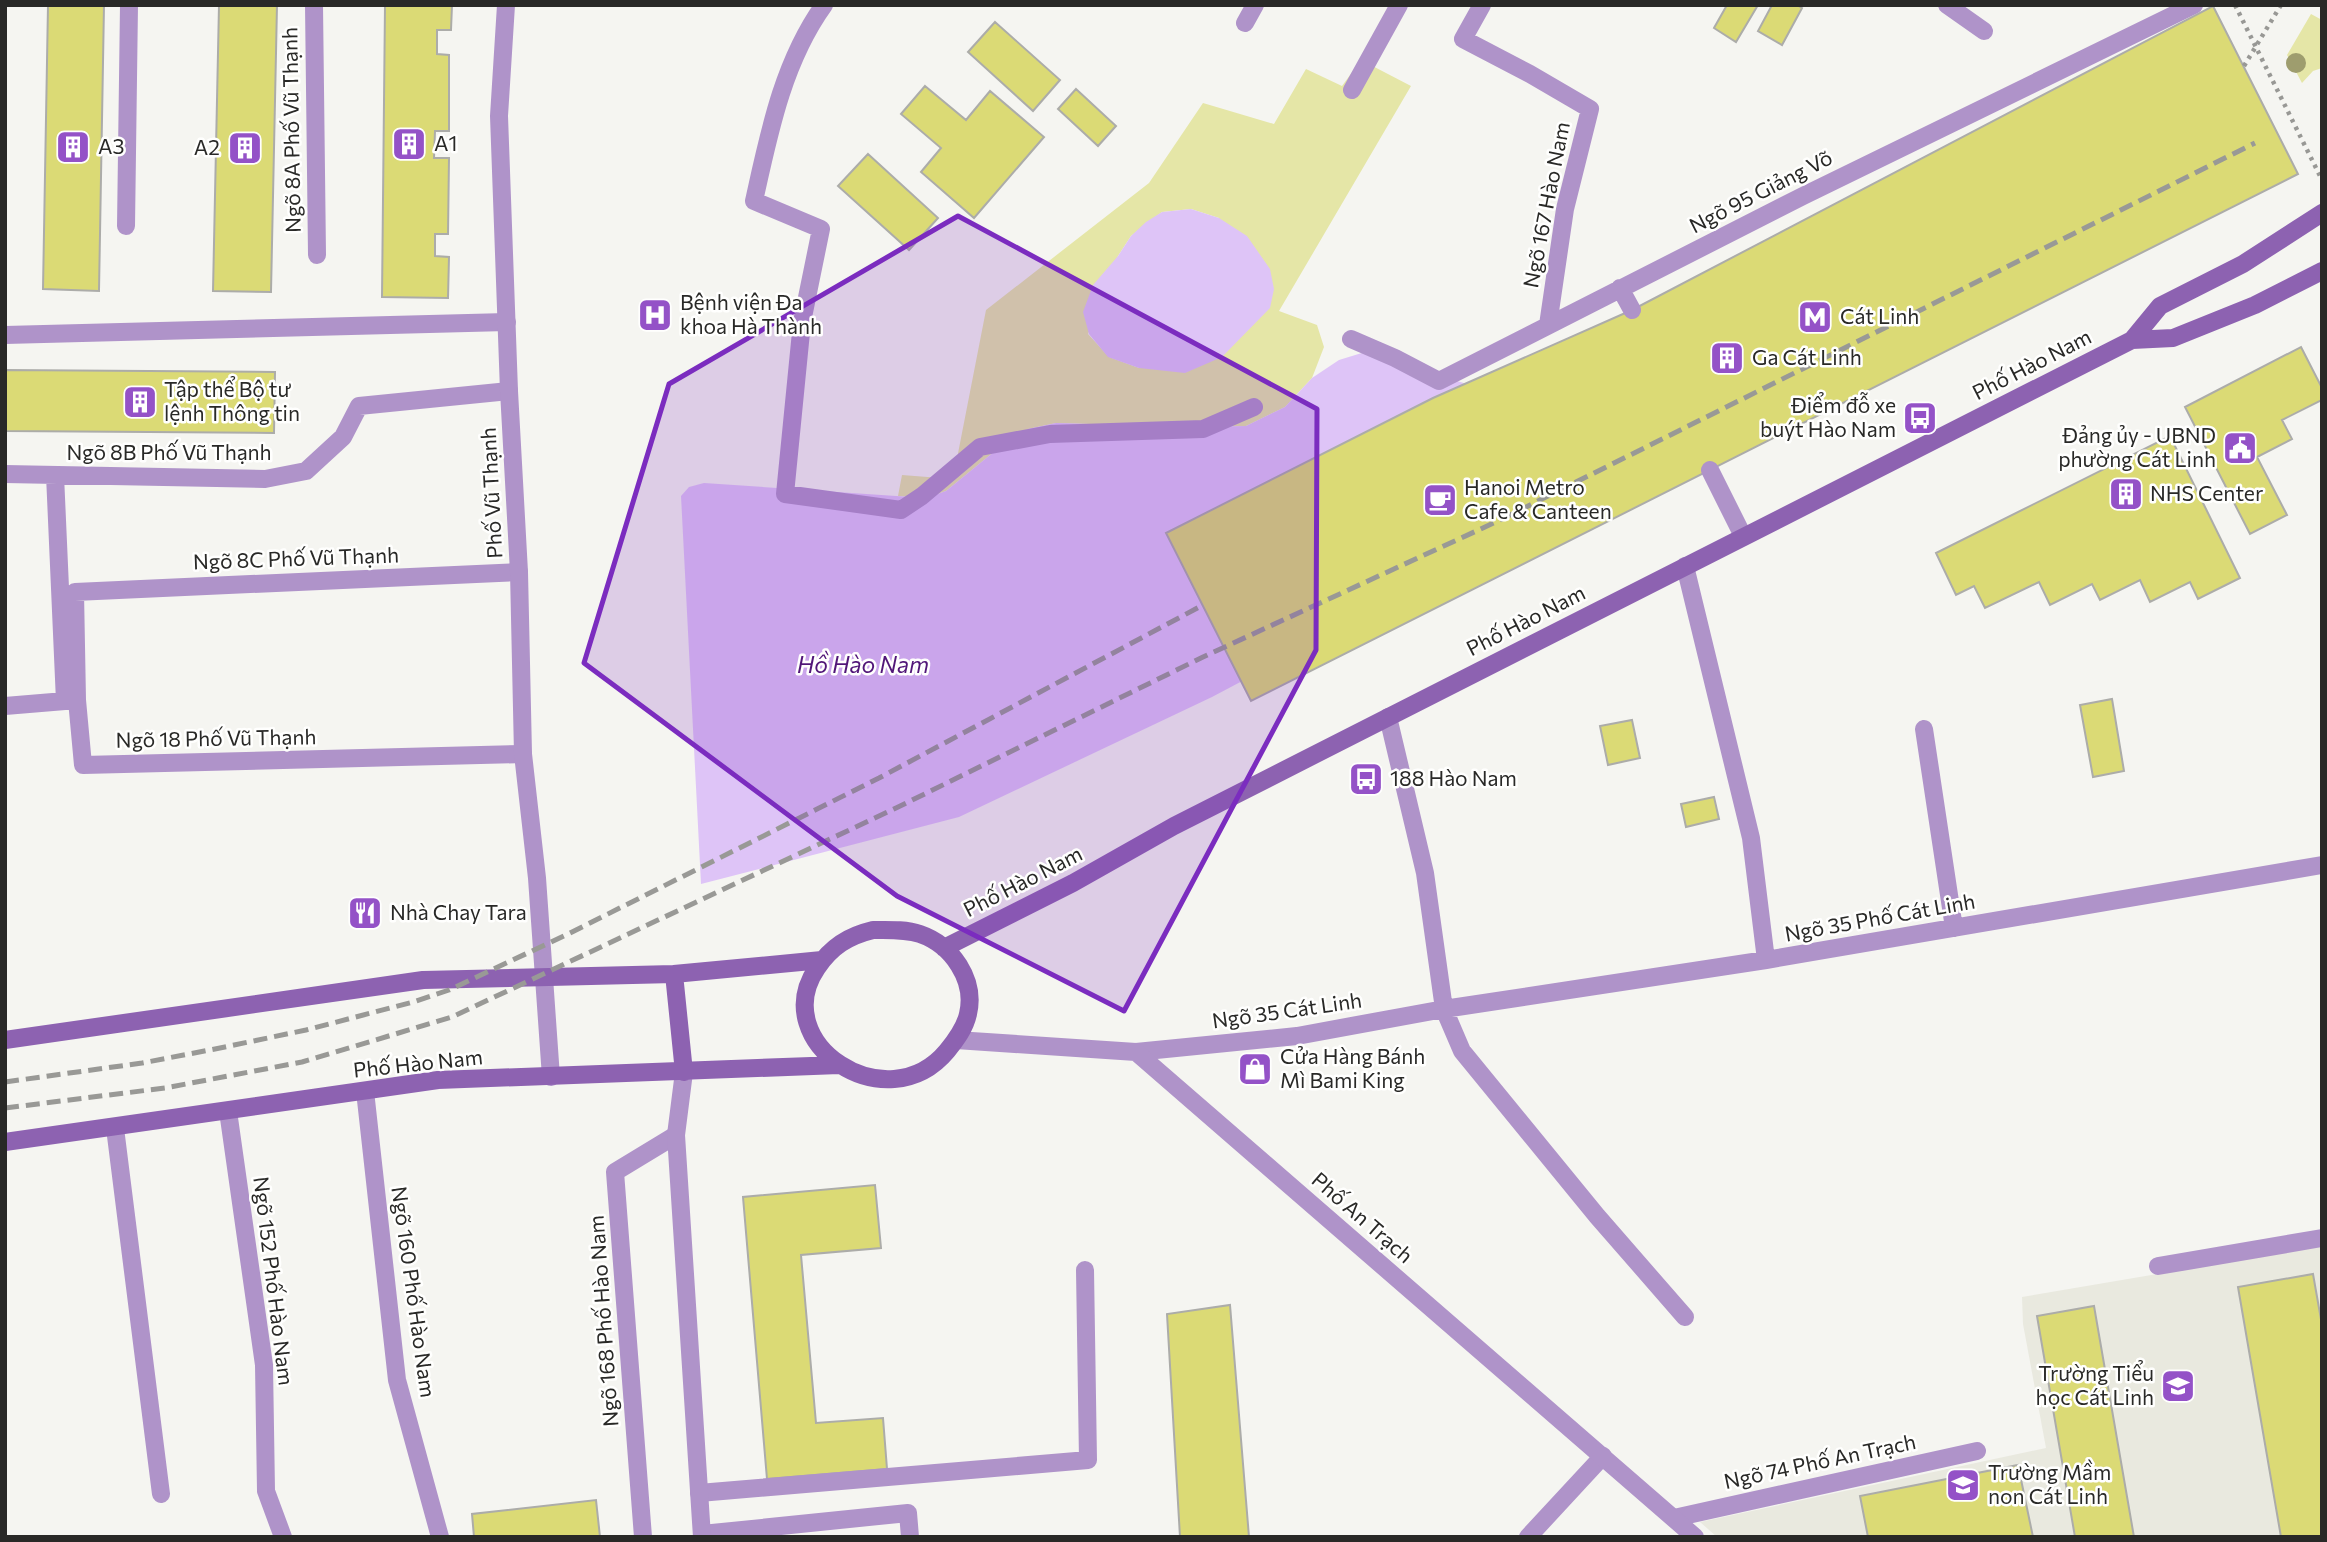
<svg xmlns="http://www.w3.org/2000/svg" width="2327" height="1542" viewBox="0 0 2327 1542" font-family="Commissioner,sans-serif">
  <rect width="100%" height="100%" fill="#f5f5f1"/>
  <path fill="#e9e9df" d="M2322,1246V1537H1717L1700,1522L2046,1448L2023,1324L2022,1297Z"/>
  <path fill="#e5e6a7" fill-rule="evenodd" d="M2311,14L2322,20V68L2313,71L2302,83L2287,55Z
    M1361,60L1411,86L1279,311L1317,325L1324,347L1312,378L1285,407L1246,426L1190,427L1056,423L1028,429L1006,442L946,491L926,498L898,496L902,475L953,479L986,310L1149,183L1203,103L1274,124L1306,69L1342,86ZM1191,209L1219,218L1139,368L1109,357L1088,334L1118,256L1131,236L1162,212Z"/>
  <path fill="#dec4f7" d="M1191,209L1219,218L1247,236L1270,269L1274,289L1270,308L1222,357L1185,373L1139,368L1108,357L1089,334L1083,312L1093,285L1118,256L1131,236L1146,222L1162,212Z
    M1365,352L1470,385L1276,663L1212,697L959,817L701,884L681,496L689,487L704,483L926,498L946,491L1006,442L1028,429L1056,423L1190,427L1246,426L1285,407L1312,378L1339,360Z"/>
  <path fill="#dbda75" stroke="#acaca9" stroke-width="2" d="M48,5H104L99,291L43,289Z
    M219,5H277L271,292L213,291Z
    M385,5H452L451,30H437V54L449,55V131H435L434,158H449L448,234H435V256L449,257L448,298L382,297Z
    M1727,5H1758L1736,42L1714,28Z
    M1772,5H1797L1802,8L1782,45L1758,31Z
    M2213,6L2298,174L1251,701L1166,533L1433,398L1632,310Z
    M995,22L1060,80L1033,111L968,52Z
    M925,86L966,120L990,91L1044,137L974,218L921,172L941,148L901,114Z
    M1076,89L1116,126L1098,146L1058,109Z
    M868,154L938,218L909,250L838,186Z
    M2301,347L2322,388V400L2282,420L2292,439L2257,457L2287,515L2250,534L2185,407Z
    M5,370L275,372L274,433L5,431Z
    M2170,436L2240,578L2198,599L2190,582L2150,602L2140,580L2100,600L2092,584L2050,605L2039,582L1985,608L1974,586L1956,595L1936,553Z
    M2112,699L2124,771L2093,777L2080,705Z
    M1632,720L1640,758L1608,765L1600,726Z
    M1714,797L1719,819L1686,827L1681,804Z
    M875,1185L881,1248L801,1255L816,1423L883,1418L887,1469L767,1479L743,1197Z
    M2313,1274L2322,1325V1537H2281L2238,1287Z
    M1230,1305L1249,1537H1180L1167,1314Z
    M2094,1306L2134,1537H2075L2037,1316Z
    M2018,1465L2033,1537H1868L1860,1496Z
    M596,1500L600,1537H474L472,1514Z"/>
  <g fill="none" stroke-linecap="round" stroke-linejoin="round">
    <path stroke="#989895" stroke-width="4.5" stroke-dasharray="3.5 5" stroke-linecap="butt" d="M2235,5L2322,180
      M2244,66L2281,5"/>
    <path stroke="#af93c9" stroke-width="18" d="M314,5L317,255
      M824,5C783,62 769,133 754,201L821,229L802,322L785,494L901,510L922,496L980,447L1050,434L1203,429L1254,407
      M1482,5L1463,39L1530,74L1590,109L1565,209L1548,325
      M1947,5L1984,31
      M1245,23L1255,5
      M1352,90L1399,5
      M126,226L129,5
      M1620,288L1632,310
      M5,335L507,322
      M1351,339L1395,358L1439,381L1803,196L2194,5
      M1710,470L1743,536
      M5,474L265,479L306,471L343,437L359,406L509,391
      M55,475L65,701
      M1685,566L1751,838L1766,960
      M519,572L75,592L77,700L83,765L523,754
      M5,706L77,700
      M1388,717L1425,873L1444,1009L1462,1051L1597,1216L1685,1317
      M1924,729L1954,928
      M1136,1052L1297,1036L1444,1009L1766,960L2322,865
      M365,1091L397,1380L440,1537
      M228,1111L264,1365L266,1491L283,1537
      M115,1128L161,1494
      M2158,1266L2322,1238
      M699,1493L1088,1460L1085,1270
      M1674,1518L1977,1451
      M702,1534L908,1513L910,1537
      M643,1537L615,1172L676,1135
      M1528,1537L1603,1456"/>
    <path stroke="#af93c9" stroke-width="18" d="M684,1072L676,1135L702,1537"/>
    <path stroke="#af93c9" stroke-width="18" d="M506,5L499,116L509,391L519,572L523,754L537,878L551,1077
      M956,1040L1136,1052L1695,1537"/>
    <path stroke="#8d62b1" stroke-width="18" d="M2132,340L2173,338L2255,305L2322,271
      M873,930C888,930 905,929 920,934C952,945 976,980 968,1014C965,1028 956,1040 947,1051C887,1123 766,1043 817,968C831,947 848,936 873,930Z
      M944,948L1073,883L1174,826L2132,340L2160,306L2243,264L2322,213
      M674,974L684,1072
      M5,1040L423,980L674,974L822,960
      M5,1142L438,1080L839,1065"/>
    <path stroke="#999996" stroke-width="5" stroke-dasharray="14 7" stroke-linecap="butt" d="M5,1082L142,1063L215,1049L306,1030L413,1002L449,990L568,934L879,778L1203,605
      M5,1108L165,1088L302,1062L452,1017L896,808L1203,657L1498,521L2255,143"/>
  </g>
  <circle fill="#9e9d6e" cx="2296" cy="63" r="10"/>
  <path fill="#7b2cbf" fill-opacity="0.2" stroke="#7b2cbf" stroke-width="5" stroke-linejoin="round" d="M958,216L1317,409L1316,650L1124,1011L897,896L584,663L669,384Z"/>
  <defs>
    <g id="building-square" transform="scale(1.75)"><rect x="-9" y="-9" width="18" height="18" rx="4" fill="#9452c7" stroke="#fffffe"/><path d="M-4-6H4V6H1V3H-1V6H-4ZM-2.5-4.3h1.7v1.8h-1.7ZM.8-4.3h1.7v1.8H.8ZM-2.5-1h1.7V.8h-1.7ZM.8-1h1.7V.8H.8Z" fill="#fff"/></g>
    <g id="hospital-square" transform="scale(1.75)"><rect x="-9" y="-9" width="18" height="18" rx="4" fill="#9452c7" stroke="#fffffe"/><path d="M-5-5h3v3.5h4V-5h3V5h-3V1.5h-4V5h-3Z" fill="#fff"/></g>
    <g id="metro-square" transform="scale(1.75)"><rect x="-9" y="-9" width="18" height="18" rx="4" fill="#9452c7" stroke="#fffffe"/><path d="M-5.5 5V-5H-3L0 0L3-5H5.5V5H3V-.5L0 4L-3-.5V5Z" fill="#fff"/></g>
    <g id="bus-square" transform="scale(1.75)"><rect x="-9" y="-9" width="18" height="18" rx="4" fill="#9452c7" stroke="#fffffe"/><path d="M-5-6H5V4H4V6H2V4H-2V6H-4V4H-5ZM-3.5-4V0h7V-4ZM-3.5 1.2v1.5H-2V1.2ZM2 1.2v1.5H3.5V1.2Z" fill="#fff"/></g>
    <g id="civic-square" transform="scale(1.75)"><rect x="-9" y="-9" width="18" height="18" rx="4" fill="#9452c7" stroke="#fffffe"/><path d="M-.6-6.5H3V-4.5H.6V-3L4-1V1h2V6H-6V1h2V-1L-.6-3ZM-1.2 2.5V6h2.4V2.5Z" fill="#fff"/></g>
    <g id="cafe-square" transform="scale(1.75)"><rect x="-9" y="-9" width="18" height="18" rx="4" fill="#9452c7" stroke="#fffffe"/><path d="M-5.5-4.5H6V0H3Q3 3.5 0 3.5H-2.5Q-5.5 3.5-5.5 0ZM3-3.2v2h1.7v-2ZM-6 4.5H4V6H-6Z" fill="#fff"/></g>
    <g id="restaurant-square" transform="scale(1.75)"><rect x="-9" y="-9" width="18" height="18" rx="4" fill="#9452c7" stroke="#fffffe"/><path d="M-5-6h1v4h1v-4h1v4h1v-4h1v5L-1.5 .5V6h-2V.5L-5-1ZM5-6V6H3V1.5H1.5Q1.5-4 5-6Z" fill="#fff"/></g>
    <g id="shop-square" transform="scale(1.75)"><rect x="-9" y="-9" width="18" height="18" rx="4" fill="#9452c7" stroke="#fffffe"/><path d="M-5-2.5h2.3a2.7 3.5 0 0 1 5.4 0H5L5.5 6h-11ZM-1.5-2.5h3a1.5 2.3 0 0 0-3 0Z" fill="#fff"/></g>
    <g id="school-square" transform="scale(1.75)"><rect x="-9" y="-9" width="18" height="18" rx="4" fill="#9452c7" stroke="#fffffe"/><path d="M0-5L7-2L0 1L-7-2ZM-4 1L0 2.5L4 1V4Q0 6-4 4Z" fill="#fff"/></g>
  </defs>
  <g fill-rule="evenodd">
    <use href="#building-square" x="409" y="144"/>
    <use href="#building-square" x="73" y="147"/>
    <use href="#building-square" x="245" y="148"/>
    <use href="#hospital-square" x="655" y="315"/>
    <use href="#metro-square" x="1815" y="317"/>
    <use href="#building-square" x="1727" y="358"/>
    <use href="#building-square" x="140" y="402"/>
    <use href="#bus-square" x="1920" y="418"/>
    <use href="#civic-square" x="2240" y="448"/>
    <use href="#building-square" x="2126" y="494"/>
    <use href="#cafe-square" x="1440" y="500"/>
    <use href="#bus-square" x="1366" y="779"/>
    <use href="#restaurant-square" x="365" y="913"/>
    <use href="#shop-square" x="1255" y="1069"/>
    <use href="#school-square" x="2178" y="1386"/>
    <use href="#school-square" x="1963" y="1485"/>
  </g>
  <g text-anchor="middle" stroke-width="5" stroke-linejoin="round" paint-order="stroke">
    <g font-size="21" fill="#292927" stroke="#fffffe">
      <text transform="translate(292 130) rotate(-91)" y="7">Ngõ 8A Phố Vũ Thạnh</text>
      <text transform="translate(1761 192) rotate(-27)" y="7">Ngõ 95 Giảng Võ</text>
      <text transform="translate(1547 205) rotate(-79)" y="7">Ngõ 167 Hào Nam</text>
      <text transform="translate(2032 365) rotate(-27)" y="7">Phố Hào Nam</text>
      <text x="169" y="460">Ngõ 8B Phố Vũ Thạnh</text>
      <text transform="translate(492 493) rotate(-93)" y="7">Phố Vũ Thạnh</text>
      <text transform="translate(296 559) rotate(-2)" y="7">Ngõ 8C Phố Vũ Thạnh</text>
      <text transform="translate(1526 621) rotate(-27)" y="7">Phố Hào Nam</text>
      <text transform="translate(216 739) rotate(-1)" y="7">Ngõ 18 Phố Vũ Thạnh</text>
      <text transform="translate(1023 882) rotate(-27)" y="7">Phố Hào Nam</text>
      <text transform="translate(1880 918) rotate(-10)" y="7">Ngõ 35 Phố Cát Linh</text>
      <text transform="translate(1287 1011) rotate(-8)" y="7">Ngõ 35 Cát Linh</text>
      <text transform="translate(418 1064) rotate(-6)" y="7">Phố Hào Nam</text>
      <text transform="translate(1362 1218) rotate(41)" y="7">Phố An Trạch</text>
      <text transform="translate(273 1281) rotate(83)" y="7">Ngõ 152 Phố Hào Nam</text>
      <text transform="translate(413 1292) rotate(82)" y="7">Ngõ 160 Phố Hào Nam</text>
      <text transform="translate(604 1321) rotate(-94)" y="7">Ngõ 168 Phố Hào Nam</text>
      <text transform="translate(1820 1462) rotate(-12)" y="7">Ngõ 74 Phố An Trạch</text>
    </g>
    <g font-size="21" fill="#292927" stroke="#fffffe" text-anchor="start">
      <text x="434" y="151">A1</text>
      <text x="98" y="154">A3</text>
      <text x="220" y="155" text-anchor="end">A2</text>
      <text x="680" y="310">Bệnh viện Đa<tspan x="680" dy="24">khoa Hà Thành</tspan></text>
      <text x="1840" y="324">Cát Linh</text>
      <text x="1752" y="365">Ga Cát Linh</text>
      <text x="164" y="397">Tập thể Bộ tư<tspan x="164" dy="24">lệnh Thông tin</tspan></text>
      <text x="1896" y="413" text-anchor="end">Điểm đỗ xe<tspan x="1896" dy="24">buýt Hào Nam</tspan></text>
      <text x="2216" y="443" text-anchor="end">Đảng ủy - UBND<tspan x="2216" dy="24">phường Cát Linh</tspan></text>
      <text x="1464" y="495">Hanoi Metro<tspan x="1464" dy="24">Cafe &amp; Canteen</tspan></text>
      <text x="2150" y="501">NHS Center</text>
      <text x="1390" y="786">188 Hào Nam</text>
      <text x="390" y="920">Nhà Chay Tara</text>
      <text x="1280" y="1064">Cửa Hàng Bánh<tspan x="1280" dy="24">Mì Bami King</tspan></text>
      <text x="2154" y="1381" text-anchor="end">Trường Tiểu<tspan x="2154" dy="24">học Cát Linh</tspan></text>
      <text x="1988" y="1480">Trường Mầm<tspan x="1988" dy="24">non Cát Linh</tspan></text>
    </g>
    <g font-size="23" font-style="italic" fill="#511678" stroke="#fffffe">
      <text x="863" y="673">Hồ Hào Nam</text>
    </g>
  </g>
  <rect width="2327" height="1542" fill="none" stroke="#292927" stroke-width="14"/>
</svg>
